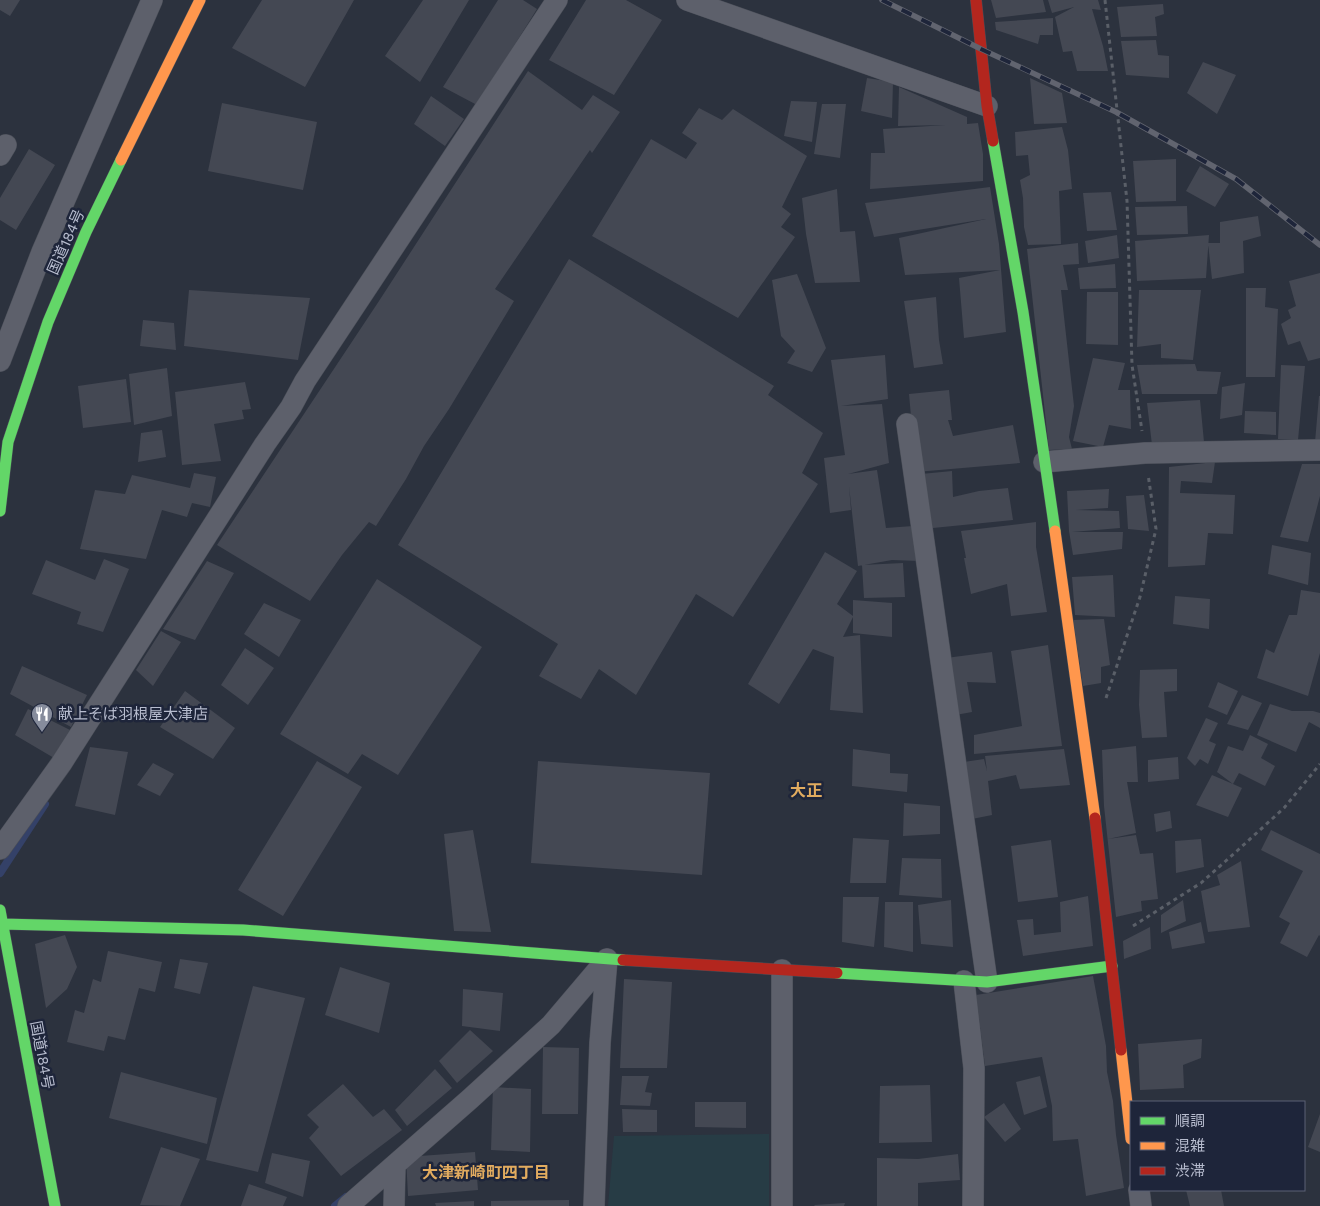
<svg xmlns="http://www.w3.org/2000/svg" width="1320" height="1206" viewBox="0 0 1320 1206" font-family="'Work Sans','Noto Sans JP',sans-serif">
  <rect width="100%" height="100%" fill="#2c323e"/>
  <path fill="#273c45" d="M769,1134V1206H608L614,1136Z"/>
  <g fill="none" stroke-linecap="round" stroke-linejoin="round">
    <path stroke="#344168" stroke-width="8" d="M0,873L45,804
      M335,1206L346,1197"/>
  </g>
  <path fill="#444853" d="M0,0H20L10,16L0,10Z
    M262,0H354L305,87L232,48Z
    M423,0H469L420,82L385,56Z
    M498,0H523L537,9L477,105L443,87Z
    M586,0H626L662,20L614,95L549,60Z
    M991,0H1043L1046,12L996,18Z
    M1048,0H1098L1101,10L1092,9L1103,46L1108,71H1077L1072,51L1063,52L1055,17L1074,7L1052,13Z
    M1163,4L1164,14L1155,17L1157,36L1121,37L1117,7Z
    M1053,18V35H1040L1038,44L996,30L995,22Z
    M1156,40L1158,55L1169,56V78L1126,75L1121,41Z
    M1203,62L1236,75L1217,114L1187,93Z
    M528,71L582,110L593,95L620,112L592,153L590,150L495,289L514,301L449,409L424,446L406,479L376,526L369,522L342,555L310,601L217,545L379,301Z
    M867,78L893,82L892,118L861,111Z
    M1030,78L1062,93L1067,123L1034,124Z
    M899,87L967,117V124L978,123L983,154V181L870,189L871,153H885L883,129L946,125L898,126Z
    M431,96L464,119L445,146L414,124Z
    M791,101L817,102L812,142L784,136Z
    M222,103L317,122L303,190L208,171Z
    M822,104H846L840,158L814,154Z
    M699,108L722,120L733,109L807,156L782,207L791,214L781,227L795,237L738,318L592,236L651,139L686,159L697,143L682,133Z
    M1062,127L1068,150L1072,189L1059,191L1061,244L1028,245L1024,227L1023,198L1020,180L1030,175L1028,155L1016,156L1015,132Z
    M29,149L55,165L16,230L0,220V198Z
    M1176,159V201L1136,202L1133,161Z
    M1200,166L1229,184L1215,207L1186,191Z
    M990,187L999,244L1006,332L964,338L959,278L1000,270L905,275L899,238L986,219L874,237L865,203Z
    M837,189L840,232L855,231L860,282L815,283L806,234L802,198Z
    M1111,192L1117,230L1087,231L1083,193Z
    M1187,206L1188,234L1137,235L1135,207Z
    M1258,216L1261,236L1243,241L1244,273L1212,279L1208,243H1220V222Z
    M1117,235L1119,258L1088,263L1085,241Z
    M1209,235L1206,278L1137,281L1135,241Z
    M1078,243L1079,264L1063,265L1068,290H1061L1074,406L1069,437L1072,449L1049,450L1027,249Z
    M569,259L774,386L768,395L823,433L802,473L818,484L733,617L696,594L636,695L599,669L581,699L539,676L558,644L398,545Z
    M1115,264L1116,288L1080,289L1078,268Z
    M1320,273V358L1308,361L1300,341L1288,345L1281,324L1291,318L1288,310L1296,306L1289,281Z
    M797,274L826,348L812,372L787,363L795,351L781,336L772,280Z
    M1246,288H1266L1265,307L1278,309L1275,377H1246Z
    M189,290L310,298L298,360L184,346Z
    M1139,290H1201L1193,360L1161,358V344L1137,347Z
    M1087,292H1118V345L1086,344Z
    M936,297L939,340L943,364L914,368L904,301Z
    M143,320L174,323L176,350L140,346Z
    M885,355L888,399L841,406L882,404L889,463L848,474L877,470L886,528L913,526L920,561L892,560L858,566L849,486L851,510L830,513L824,458L845,455L831,360Z
    M1093,358L1125,363L1118,390H1130L1131,429L1109,425L1103,447L1073,441Z
    M1195,364L1197,371L1221,372L1217,394H1142L1137,365Z
    M1281,365L1305,366L1298,440L1278,439Z
    M167,368L172,416L134,425L129,374Z
    M126,379L131,422L83,428L78,386Z
    M245,382L251,409L242,410L244,419L214,424L221,461L182,465L175,392Z
    M1245,383L1242,415L1220,419L1222,387Z
    M949,390L952,420H948L953,436L1013,425L1020,463L916,472L909,394Z
    M1319,396H1320V442H1315Z
    M1200,400L1204,442L1152,445L1147,403Z
    M1245,411L1276,412V435L1244,433Z
    M162,430L166,457L138,462L141,433Z
    M1215,462L1212,483L1181,481L1180,493L1235,495L1233,534L1208,533L1205,565L1168,567L1169,467Z
    M1302,464H1320V496L1308,542L1280,537Z
    M952,471L953,497L979,491L1008,488L1013,520L923,529L911,475Z
    M194,473L216,477L210,507L192,503L187,517L162,510L146,559L80,549L95,490L125,494L132,475L190,488Z
    M1109,489L1108,508L1076,510L1119,511L1120,528L1072,532H1123L1122,549L1073,555L1069,531L1067,491Z
    M1144,495L1149,531L1128,529L1126,496Z
    M1036,522V547L1047,612L1011,616L1007,584L971,594L964,558H966L961,531Z
    M1272,545L1311,553L1308,585L1268,574Z
    M825,552L857,571L837,604L853,616V600L892,603V637L853,633V617L843,637L860,635L863,713L830,710L834,657L813,649L779,704L748,684Z
    M104,559L129,569L103,632L77,624L81,612L32,594L46,560L95,580Z
    M207,561L234,573L195,640L163,629Z
    M903,563L905,597L864,598L862,565Z
    M1113,575L1115,617L1075,615L1072,577Z
    M377,579L482,647L398,775L362,754L348,774L280,734Z
    M1301,590L1320,593V653L1308,696L1257,678L1266,649L1274,653L1289,615H1297Z
    M1175,596L1210,599L1209,629L1173,624Z
    M264,603L301,620L279,657L244,634Z
    M1104,619L1110,665L1101,667V683L1083,686L1073,620Z
    M161,631L181,642L153,686L136,670Z
    M1048,645L1062,746L974,754V735L1022,726L1011,651Z
    M245,648L274,668L248,705L221,685Z
    M992,652L996,683L967,682L972,712L950,716L946,658Z
    M22,666L87,695L71,727L10,694Z
    M1177,669V691L1164,692L1167,737L1142,738L1139,705L1140,670Z
    M1218,682L1238,691L1227,715L1208,707Z
    M185,691L235,728L213,759L160,727Z
    M1242,695L1262,703L1248,730L1227,724Z
    M1270,704L1292,711H1313L1320,713V728L1309,722L1296,752L1257,735Z
    M28,709L70,730L54,758L15,735Z
    M1206,718L1218,723L1209,741L1216,744L1208,764L1200,759L1195,766L1187,758Z
    M1250,735L1268,744L1261,758L1275,766L1265,786L1239,773L1233,784L1242,788L1228,817L1196,805L1212,775L1233,784L1217,772L1228,746L1243,751Z
    M1136,746L1138,782H1127L1136,833L1108,839L1136,835L1140,854L1153,853L1158,899L1141,901L1142,911L1116,917L1104,806L1102,750Z
    M90,747L128,752L115,815L75,806Z
    M853,749L890,754V773L908,774L907,792L852,786Z
    M1064,749L1070,785L1020,789L1016,775L988,781L992,815L967,820L957,763L984,759L987,771L985,756Z
    M1178,757L1179,779L1148,782V760Z
    M317,761L362,787L283,916L238,890Z
    M538,761L710,773L702,875L531,863Z
    M153,763L174,774L160,796L137,785Z
    M904,803L940,806V834L903,836Z
    M1170,811L1172,828L1156,832L1154,814Z
    M473,830L491,932L454,931L444,834Z
    M1271,830L1320,854V936L1319,935L1307,957L1280,943L1290,923L1279,917L1303,871L1261,850Z
    M853,838L889,840L886,883H850Z
    M1201,839L1204,867L1176,873L1175,841Z
    M1051,840L1058,897L1018,902L1011,846Z
    M902,858L941,859L942,898L899,895Z
    M1241,861L1250,927L1208,932L1201,891L1220,885L1217,875Z
    M1088,896L1093,946L1023,956L1017,920L1033,919L1034,935L1061,932L1060,902Z
    M843,897H879L874,947L842,942Z
    M951,900L953,947L921,944L918,905Z
    M1183,900L1186,921L1161,933V915Z
    M885,902H913V952L884,947Z
    M1201,922L1205,943L1172,949L1169,932Z
    M1150,927L1151,949L1124,959L1123,941Z
    M65,935L77,967L67,989L46,1008L35,944Z
    M108,951L162,962L155,992L139,988L125,1040L108,1036L104,1051L67,1042L75,1010L84,1013L93,979L101,982Z
    M180,959L208,963L200,994L174,988Z
    M340,967L390,983L379,1033L325,1015Z
    M1093,976L1106,1046L1107,1072L1113,1101L1116,1135L1124,1188L1086,1196L1078,1139L1053,1141L1052,1106L1042,1057L985,1066L976,995Z
    M624,979L672,982L667,1068H620Z
    M253,986L305,998L258,1172L206,1160Z
    M463,989L503,993L500,1031L462,1026Z
    M470,1030L493,1051L457,1083L439,1061Z
    M1202,1039L1201,1058L1183,1065L1184,1088L1140,1090L1138,1044Z
    M543,1047L579,1048L578,1114H542Z
    M435,1069L452,1088L407,1126L395,1110Z
    M121,1072L217,1098L207,1144L109,1118Z
    M622,1076H649L645,1092L652,1093L650,1106L620,1105Z
    M1040,1076L1047,1107L1024,1115L1016,1082Z
    M343,1084L373,1117L384,1109L402,1130L341,1176L309,1138L319,1127L307,1115Z
    M930,1085L932,1142L879,1143L880,1086Z
    M493,1087L531,1089L530,1152L491,1150Z
    M695,1102H746V1128L695,1127Z
    M1004,1103L1021,1129L1005,1142L984,1117Z
    M622,1109L657,1110V1132H623Z
    M1320,1114V1152L1308,1147Z
    M161,1147L200,1159L180,1206L140,1205Z
    M475,1152L478,1190L408,1196L406,1157Z
    M272,1153L310,1161L303,1197L265,1183Z
    M958,1154L960,1180L918,1183V1206H877V1158L918,1159Z
    M249,1184L287,1197L283,1206H241Z
    M1186,1190H1221L1224,1206H1190Z
    M569,1200V1206H491V1201Z
    M474,1201V1206H436L435,1203Z
    M845,1203L844,1206H815L814,1205Z"/>
  <g fill="none" stroke-linecap="round" stroke-linejoin="round">
    <g stroke="#494d57" stroke-width="22">
      <path id="street" d="M687,0L987,106
        M0,155L6,145
        M0,361L42,252L152,0
        M907,424L987,982
        M1044,462L1145,453L1320,450
        M0,849L61,764L265,444L291,407L305,381L557,0
        M782,970V1206
        M964,981L974,1068L973,1206
        M1139,1190L1141,1206
        M348,1206L470,1099L551,1025L607,959
        M394,1206L395,1165
        M594,1206L600,1043L607,959"/>
    </g>
    <g stroke="#494d57" stroke-width="12">
      <path id="fast" d="M993,141L1023,312L1055,531
        M0,511L8,442L48,322L86,232L121,160
        M0,910L55,1206
        M2,924L243,930L623,960
        M837,973L987,982L1112,966"/>
    </g>
    <g stroke="#494d57" stroke-width="12">
      <path id="slow" d="M121,160L200,0
        M1055,531L1095,818
        M1121,1050L1131,1139"/>
    </g>
    <g stroke="#494d57" stroke-width="12">
      <path id="jam" d="M976,0L987,106L993,141
        M1095,818L1121,1050
        M623,960L837,973"/>
    </g>
    <path stroke="#5a5f68" stroke-width="3" stroke-dasharray="4 4" stroke-linecap="butt" d="M1105,0L1127,201L1132,365L1142,431
      M1106,698L1140,597L1156,529L1148,474
      M1133,926L1201,883L1238,850L1284,808L1320,764"/>
    <use href="#street" stroke="#5d606b" stroke-width="21"/>
    <use href="#fast" stroke="#63d668" stroke-width="11"/>
    <use href="#slow" stroke="#ff974d" stroke-width="11"/>
    <use href="#jam" stroke="#b3261e" stroke-width="11"/>
    <g stroke="#61646f" stroke-width="5.5">
      <path id="rail" d="M882,0L981,49L1116,112L1236,179L1320,245"/>
    </g>
    <use href="#rail" stroke="#1e253a" stroke-width="4" stroke-dasharray="11" stroke-linecap="butt"/>
  </g>
  <defs>
    <g id="restaurant-pin" transform="scale(1.125)"><path d="M0 17L-7.5 6A9.5 9.5 0 1 1 7.5 6Z" fill="#868c9c" stroke="#1e253a"/><path d="M-5-6h1v4h1v-4h1v4h1v-4h1v5L-1.5 .5V6h-2V.5L-5-1ZM5-6V6H3V1.5H1.5Q1.5-4 5-6Z" fill="#fff"/></g>
  </defs>
  <g fill-rule="evenodd">
    <use href="#restaurant-pin" x="42" y="714"/>
  </g>
  <g text-anchor="middle" stroke-width="5" stroke-linejoin="round" paint-order="stroke">
    <g font-size="15" fill="#b7bcce" stroke="#1e253a">
      <text transform="translate(66 242) rotate(-66)" y="5">国道184号</text>
      <text transform="translate(42 1055) rotate(79)" y="5">国道184号</text>
    </g>
    <g font-size="15" fill="#b7bcce" stroke="#1e253a" text-anchor="start">
      <text x="58" y="719">献上そば羽根屋大津店</text>
    </g>
    <g font-size="16" font-weight="bold" fill="#e1ab5f" stroke="#1e253a">
      <text x="806" y="796">大正</text>
      <text x="486" y="1178">大津新崎町四丁目</text>
    </g>
  </g>
  <rect x="1130" y="1101" width="175" height="90" fill="#1e253a" stroke="#5b6175"/>
  <rect x="1140" y="1117" width="25" height="8" fill="#63d668" stroke="#5b6175"/>
  <text x="1175" y="1126" font-size="15" fill="#b7bcce">順調</text>
  <rect x="1140" y="1142" width="25" height="8" fill="#ff974d" stroke="#5b6175"/>
  <text x="1175" y="1151" font-size="15" fill="#b7bcce">混雑</text>
  <rect x="1140" y="1167" width="25" height="8" fill="#b3261e" stroke="#5b6175"/>
  <text x="1175" y="1176" font-size="15" fill="#b7bcce">渋滞</text>
</svg>
